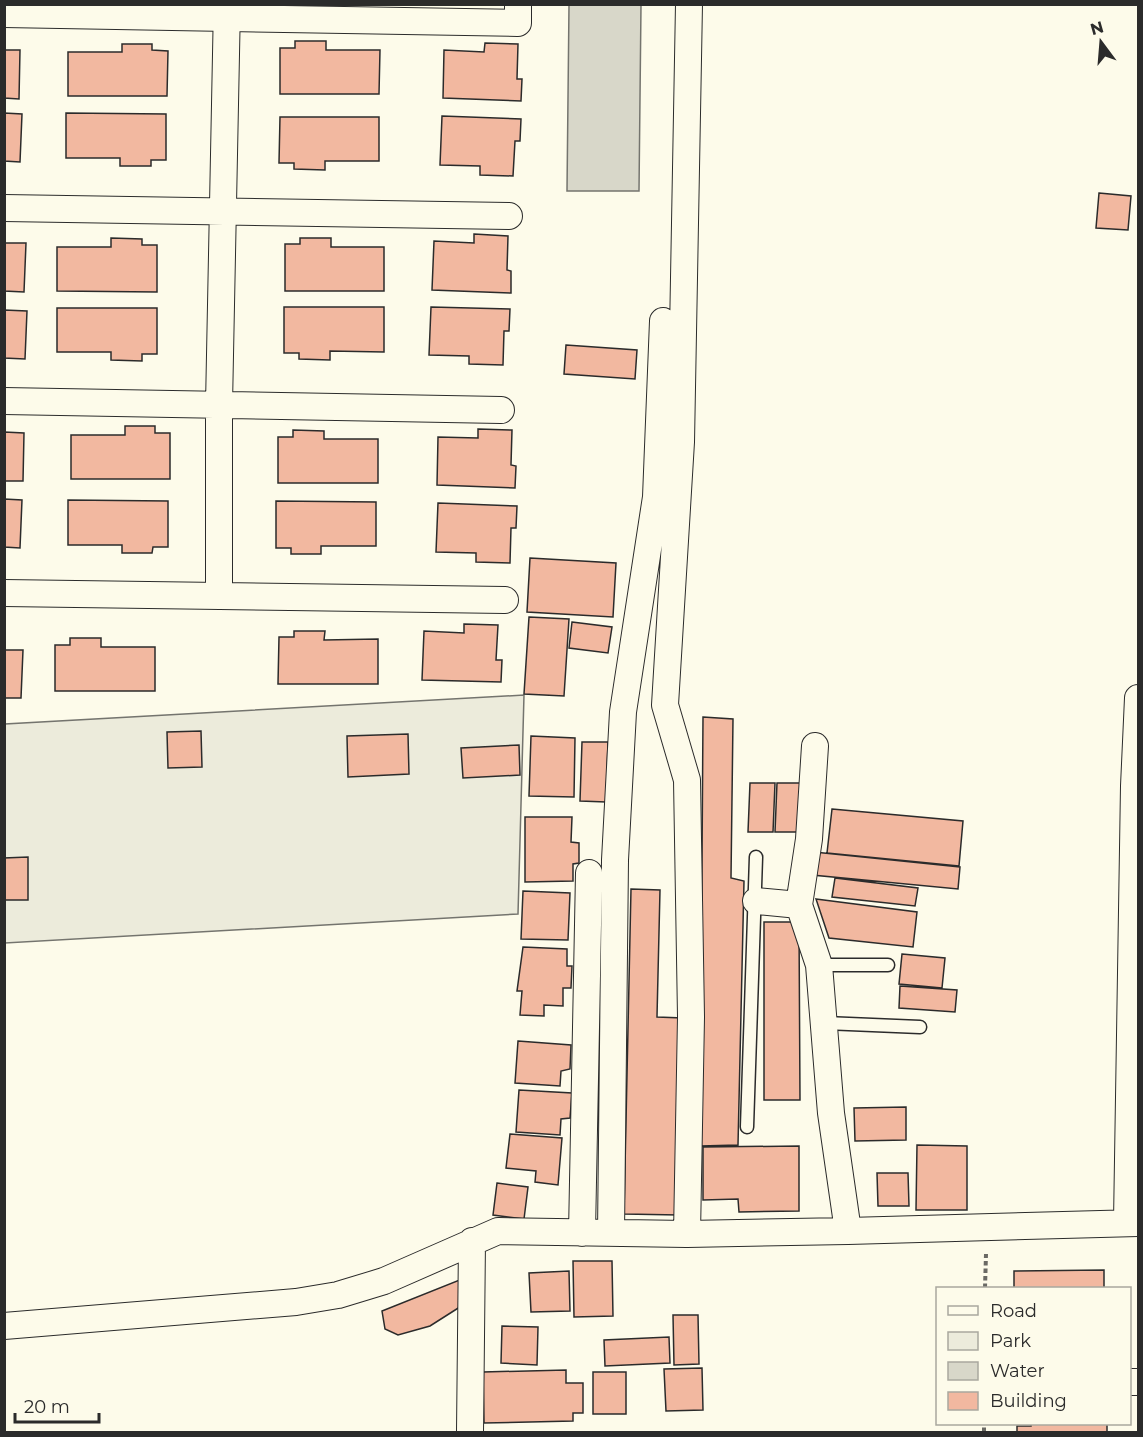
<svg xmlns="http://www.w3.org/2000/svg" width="1143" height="1437" viewBox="0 0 1143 1437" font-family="Montserrat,sans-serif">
  <rect width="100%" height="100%" fill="#fdfbea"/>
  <path fill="#ecebdb" stroke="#74746e" stroke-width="1.5" d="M524,695L518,914L5,943V724Z"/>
  <path fill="#d8d7c9" stroke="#74746e" stroke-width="1.5" d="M569,5H641L639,191H567Z"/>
  <path fill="#f2b8a0" stroke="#2b2b2b" stroke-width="1.5" d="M295,41H326V50H380L379,94H280V48H295Z
    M485,43L518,44L517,79H522L521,101L443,98L444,50L484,52Z
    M122,44H152V50L168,51L167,96H68V52H122Z
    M4,50H20L19,99L4,98Z
    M4,113L22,114L20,162L4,161Z
    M66,113L166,114V160H151V166H120V158H66Z
    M442,116L521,119L520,141H515L513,176L480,175V166L440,165Z
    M280,117H379V161H325V170L294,169V163H279Z
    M1099,193L1131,196L1128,230L1096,228Z
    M474,234L508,236L507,270L511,271V293L432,290L434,241L474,243Z
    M111,238L142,239V245H157V292L57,291V247H111Z
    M300,238H331V247H384V291H285V244H300Z
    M4,243H26L24,292L4,291Z
    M284,307H384V352L330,351V360L299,359V353H284Z
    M431,307L510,309L509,331H504L503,365L469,364V356L429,355Z
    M57,308H157V354H142V361L111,360V352H57Z
    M4,310L27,311L25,359L4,358Z
    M566,345L637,350L635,379L564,374Z
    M125,426H155V433H170V479H71V435H125Z
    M478,429L512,430L511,465L516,466L515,488L437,485L438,437L478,438Z
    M293,430L324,431V439H378V483H278V437H293Z
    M4,432L24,433L23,481H4Z
    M4,499L22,500L20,548L4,547Z
    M68,500L168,501V547H153L152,553H122V545H68Z
    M276,501L376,502V546H321V554H291V548H276Z
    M438,503L517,506L516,528H511L510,563L476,562V553L436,552Z
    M530,558L616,563L613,617L527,612Z
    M529,617L569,619L564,696L524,694Z
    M572,622L612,627L608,653L569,648Z
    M464,624L498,625L496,660H502L501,682L422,680L424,631L464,633Z
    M294,631H325L324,640L378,639V684H278L279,637H294Z
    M70,638H101V647H155V691H55V645H70Z
    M4,650H23L21,698H4Z
    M703,717L733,719L731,878L744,881L738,1145L700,1146Z
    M201,731L202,767L168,768L167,732Z
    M408,734L409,774L348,777L347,736Z
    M531,736L575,738L574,797L529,796Z
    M582,742H608L606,802L580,801Z
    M519,745L520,775L463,778L461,748Z
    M750,783H775L773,832H748Z
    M777,783H802L800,832H775Z
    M832,809L963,821L959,866L827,853Z
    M525,817H572L571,842L579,843V863L573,864V881L525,882Z
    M814,852L960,867L958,889L812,875Z
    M28,857V900H4V858Z
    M835,878L918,888L915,906L832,897Z
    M631,889L660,890L657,1017L683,1018L679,1215L624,1214Z
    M523,891L570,893L568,940L521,939Z
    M816,899L917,912L913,947L829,938Z
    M764,922H799L800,1100H764Z
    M523,947L567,949V966H572L571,988H563V1006L544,1005V1016L520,1015L522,991H517Z
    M902,954L945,958L942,988L899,984Z
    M900,986L957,990L955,1012L899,1008Z
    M518,1041L571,1045L570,1069L561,1071L560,1086L515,1083Z
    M519,1090L572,1093L570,1118L561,1119L560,1135L516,1132Z
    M906,1107V1140L855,1141L854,1108Z
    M510,1134L562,1138L558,1185L535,1182L536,1171L506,1168Z
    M917,1145L967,1146V1210H916Z
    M799,1146V1211L739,1212L738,1199L703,1200V1147Z
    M877,1173H908L909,1206H878Z
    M497,1183L528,1187L524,1219L493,1215Z
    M573,1261H612L613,1316L574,1317Z
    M1104,1270V1288H1014V1271Z
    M569,1271L570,1311L531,1312L529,1273Z
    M462,1279L463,1305L430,1326L398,1335L385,1329L382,1311Z
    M673,1315H698L699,1364L674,1365Z
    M502,1326L538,1327L537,1365L501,1363Z
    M669,1337L670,1363L605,1366L604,1340Z
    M702,1368L703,1410L666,1411L664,1369Z
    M566,1370V1383H583V1413H573V1421L484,1423L483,1372Z
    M593,1372H626V1414H593Z
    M1031,1424H1107V1432H1017V1426H1031Z"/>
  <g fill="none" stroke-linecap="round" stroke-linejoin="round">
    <g stroke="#2b2b2b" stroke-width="15">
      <path id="lane" d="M819,965H888
        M825,1023L920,1027
        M747,1127L756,857"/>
    </g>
    <g stroke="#2b2b2b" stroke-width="28">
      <path id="street" d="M4,14L518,23V4
        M4,208L509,216
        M4,401L501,410
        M4,593L505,600
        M219,596V405L227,4
        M815,746L809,839L799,905L819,965L831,1113L848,1231
        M756,901L799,905
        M1127,1222L1134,786L1138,698
        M582,1233L589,873
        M611,1233L615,860L623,712L656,497L663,321
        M687,1234L691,1017L687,780L665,705L681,442L689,4
        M4,1326L296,1302L338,1295L384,1281L498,1231L687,1234L848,1231L1138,1223
        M1130,1382H1138
        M470,1432L472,1241"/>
    </g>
    <path stroke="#6a6964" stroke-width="4" stroke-dasharray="4.5 3" stroke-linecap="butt" d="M985,1288L986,1254
      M984,1432V1424"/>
    <use href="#lane" stroke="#fdfbea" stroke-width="12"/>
    <use href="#street" stroke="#fdfbea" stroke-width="26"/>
  </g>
  <rect width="1143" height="1437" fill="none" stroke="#2b2b2b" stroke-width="12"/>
  <rect x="936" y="1287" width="195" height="138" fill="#fdfbea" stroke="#a9a89e" stroke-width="1.5"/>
  <rect x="948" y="1306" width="30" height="9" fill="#fdfbea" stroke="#a9a89e" stroke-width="1.5"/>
  <text x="990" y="1317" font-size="18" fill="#2b2b2b">Road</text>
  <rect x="948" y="1332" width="30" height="18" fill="#ecebdb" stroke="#a9a89e" stroke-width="1.5"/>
  <text x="990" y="1347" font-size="18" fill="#2b2b2b">Park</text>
  <rect x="948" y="1362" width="30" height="18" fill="#d8d7c9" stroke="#a9a89e" stroke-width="1.5"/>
  <text x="990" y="1377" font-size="18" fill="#2b2b2b">Water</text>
  <rect x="948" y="1392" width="30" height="18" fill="#f2b8a0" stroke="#a9a89e" stroke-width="1.5"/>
  <text x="990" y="1407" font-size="18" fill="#2b2b2b">Building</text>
  <g transform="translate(1101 42) rotate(344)" stroke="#fdfbea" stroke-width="4.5" paint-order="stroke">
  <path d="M0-4.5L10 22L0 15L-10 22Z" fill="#2b2b2b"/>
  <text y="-9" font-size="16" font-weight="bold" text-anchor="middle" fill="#2b2b2b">N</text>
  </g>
  <path d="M15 1413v9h84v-9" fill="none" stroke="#2b2b2b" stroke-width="3"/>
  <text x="24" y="1413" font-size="18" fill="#2b2b2b" stroke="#fdfbea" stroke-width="4.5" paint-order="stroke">20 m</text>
</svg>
